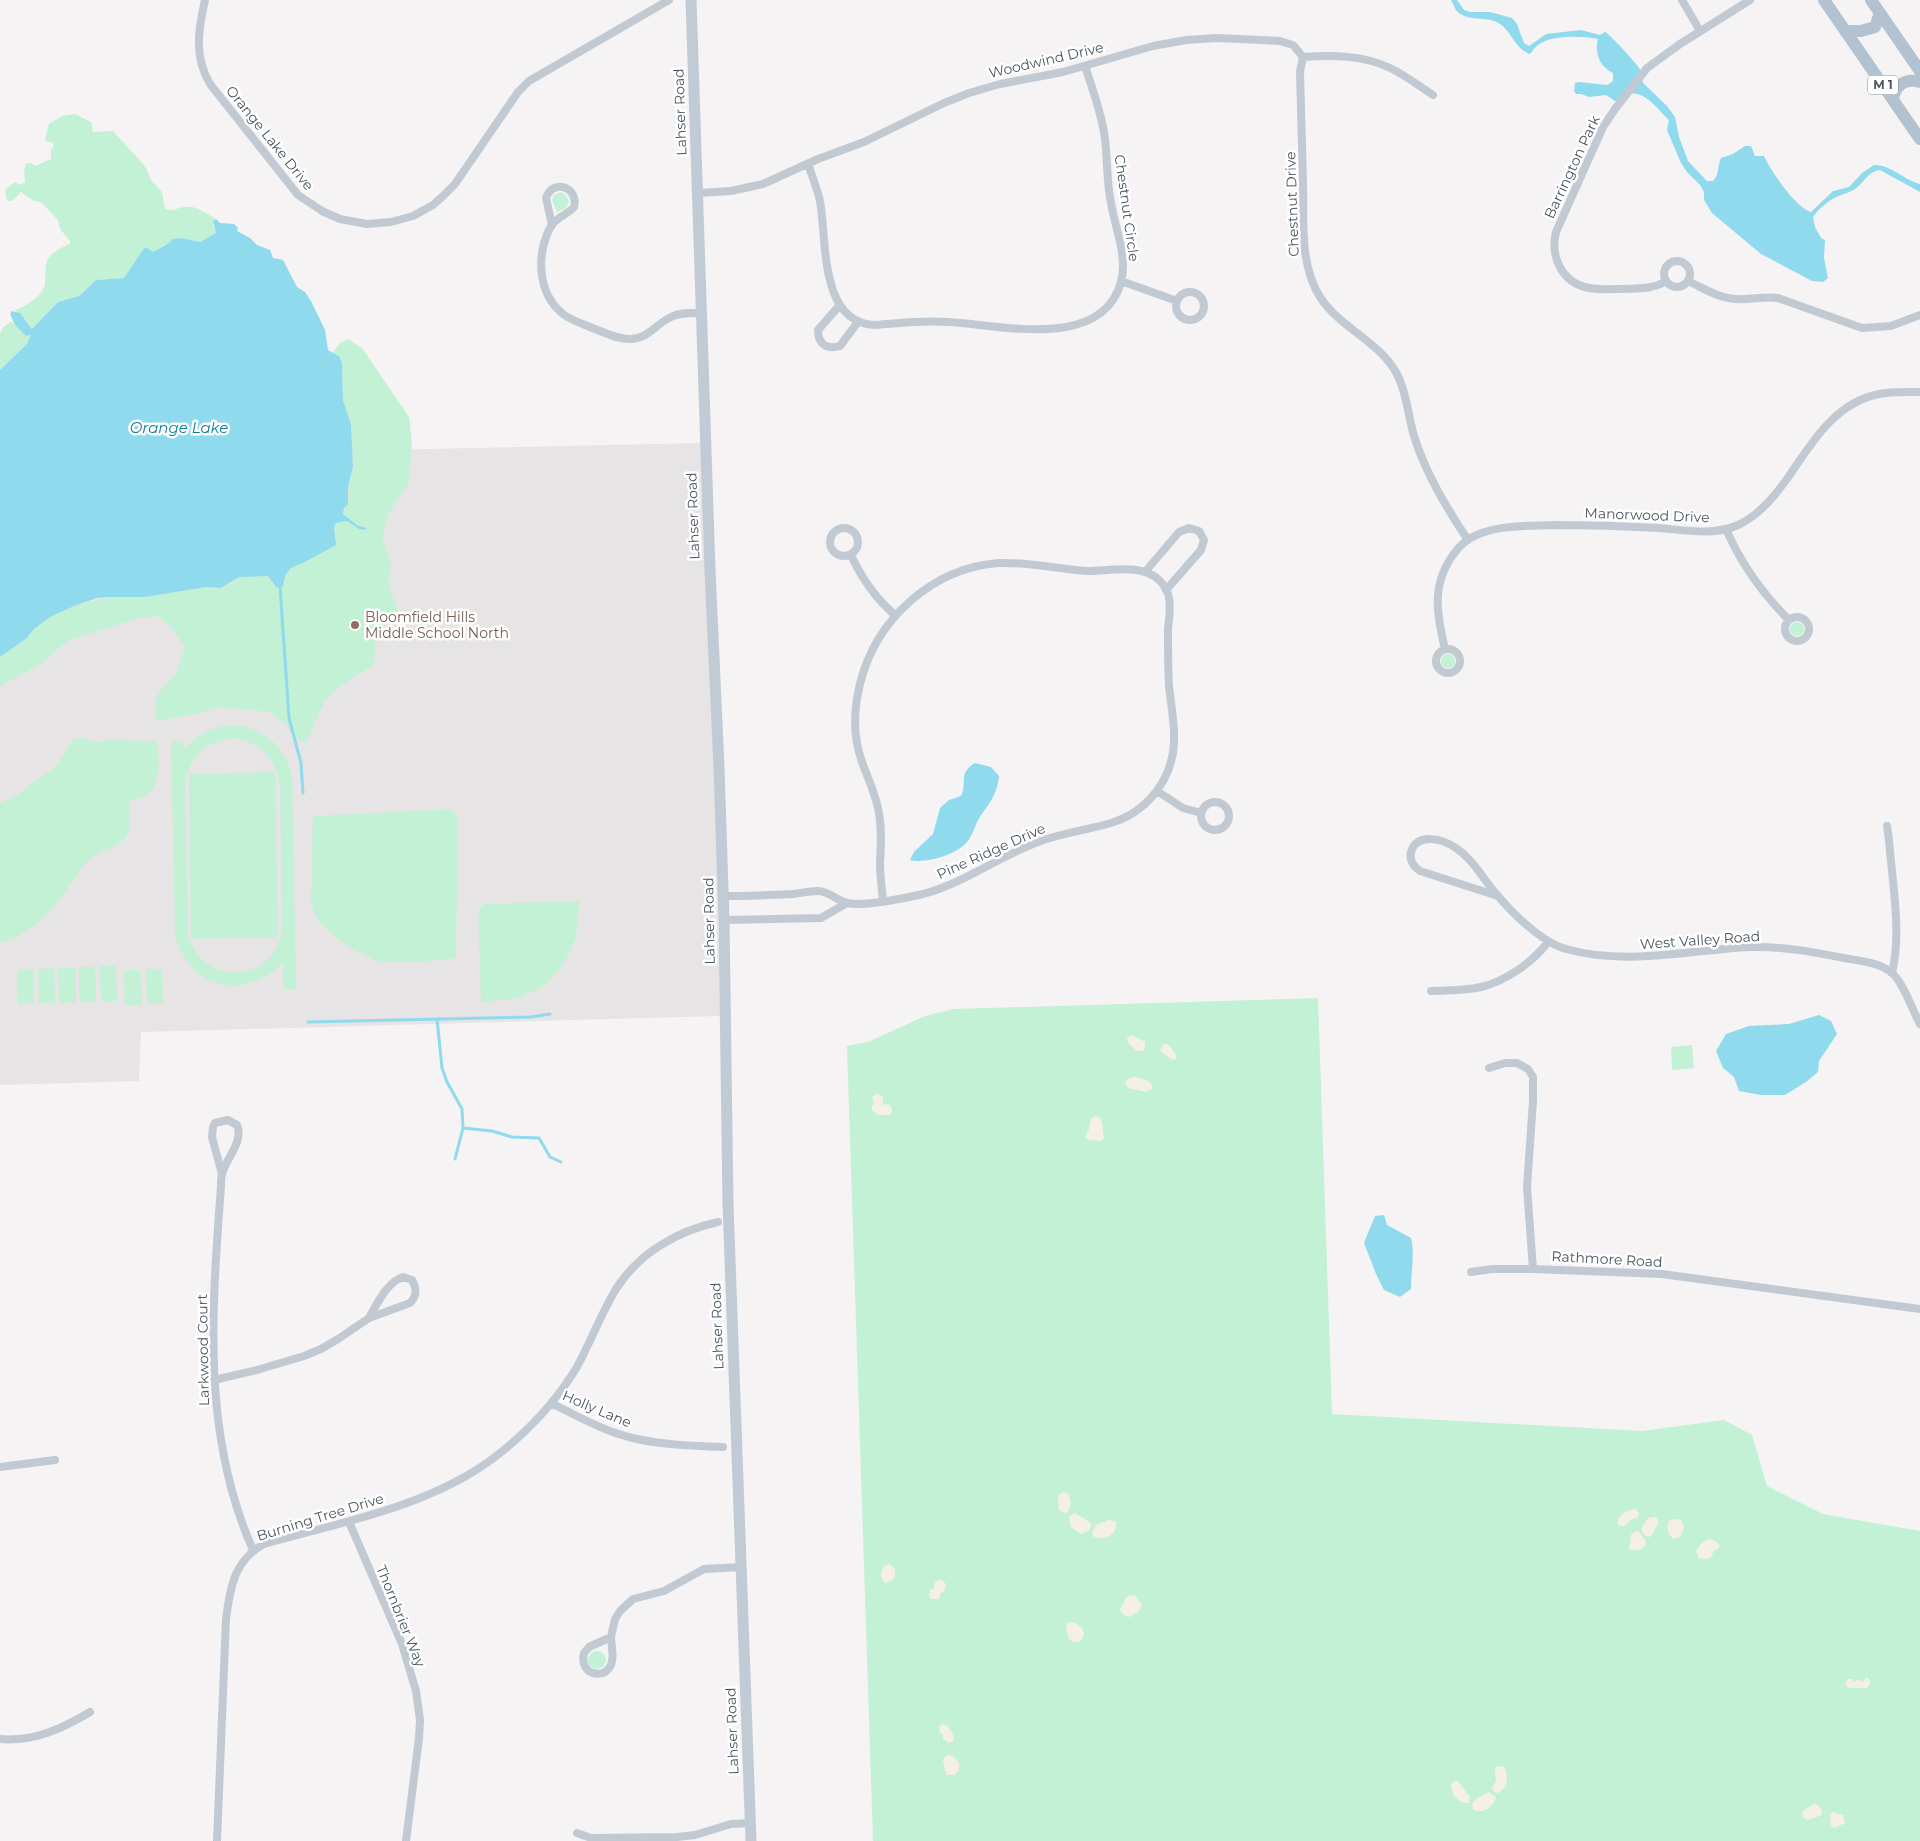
<svg xmlns="http://www.w3.org/2000/svg" width="1920" height="1841" viewBox="0 0 1920 1841" font-family="Montserrat,sans-serif">
  <rect width="100%" height="100%" fill="#f5f3f3"/>
  <path fill="#e6e4e5" d="M703,443L715,769L720,1016L141,1032L139,1081L0,1085V481L97,456Z"/>
  <path fill="#c3f1d5" fill-rule="evenodd" d="M75,114L91,122L93,132L113,131L145,166L151,180L162,192L165,209C173,212 176,208 185,207C196,205 207,214 216,219L214,220L213,225L216,233L200,242L182,238L162,246L153,252L144,248L124,278L96,280L79,296L58,302L32,329L26,320L15,310C27,306 43,296 45,283C46,275 44,267 48,259C52,252 62,247 70,244V241L60,229L58,220L41,202L34,201L21,192L12,201H7L5,190L15,182L21,185L25,182L24,171L26,164L31,163L35,166L51,159V150L54,146L52,142H47L45,139L49,124L62,116Z
    M561,192L566,195L569,202L566,208L557,212L552,200L554,195Z
    M11,321L24,334L31,335L28,344L0,370V333L3,328Z
    M348,339L362,348L409,417L412,443L409,482L387,516L382,539L391,563L388,582L398,612L393,619L377,631L373,665C356,676 332,688 322,707C316,719 313,731 305,743L298,740L285,724L269,712L219,707L195,714L157,721C151,691 162,693 176,673C180,665 182,655 185,647L171,627L159,616L135,619L67,641L43,663L0,686V657L27,638L34,629L50,617L74,606L108,597H145L206,587L216,589L225,587L239,577L268,576L277,588L285,583L286,574L291,568L312,558L329,548L336,541L334,527L336,523L347,521L359,529L367,530L366,528L357,525L343,514L349,499L348,486L353,467L351,425L343,400L342,362L340,357L332,354L340,343Z
    M1790 629a7 7 0 1 1 14 0a7 7 0 1 1-14 0Z
    M1441 661a7 7 0 1 1 14 0a7 7 0 1 1-14 0Z
    M232,725C263,727 285,746 292,775L296,989H283V962C246,1002 189,989 175,935L171,741H183L184,749C197,734 212,727 232,725ZM236,738C261,744 276,759 280,785L282,925C280,982 206,990 188,936L185,788C186,758 206,740 236,738Z
    M84,738L97,742L107,740L156,741C160,755 161,785 147,795C143,799 137,798 132,800C125,811 133,826 126,837C116,850 101,849 90,859C81,867 76,876 69,886C53,912 30,934 0,943V803L18,795L32,783L51,771L60,761L73,739Z
    M275,772L278,937L191,939L189,774Z
    M450,809L458,815L456,958L428,961H377L348,947L320,923L315,915L311,901L313,816Z
    M580,901L576,937L564,963L545,985L519,998L481,1002L478,910L484,904Z
    M100,966H116L117,1001H101Z
    M75,967L76,1002L59,1003L58,968Z
    M79,967H95L96,1002H80Z
    M54,968L55,1003H39L38,969Z
    M17,969H33L34,1003L18,1004Z
    M146,969H162L163,1004H147Z
    M124,970H140L142,1005H125Z
    M1318,998L1332,1414L1642,1431L1724,1420L1752,1435L1767,1486L1823,1514L1920,1531V1841H873L847,1046L868,1042L925,1016L954,1009Z
    M1692,1045L1694,1068L1672,1070L1671,1047Z
    M588 1660a9 9 0 1 1 18 0a9 9 0 1 1-18 0Z"/>
  <path fill="#f5f0e5" d="M1132,1035L1145,1042V1047L1143,1051H1137L1128,1043L1127,1038Z
    M1163,1044H1168L1176,1055V1059L1172,1060L1160,1051Z
    M1135,1077L1149,1081L1153,1087L1152,1089L1146,1092L1128,1088L1125,1082L1129,1078Z
    M877,1094L883,1097V1105L888,1104L891,1106L892,1112L889,1115H878L872,1110V1106L874,1102L872,1097Z
    M1096,1116L1099,1117L1102,1122L1104,1138L1101,1141L1088,1140L1085,1137L1089,1129L1091,1118Z
    M1063,1492L1068,1493L1071,1503L1068,1512L1064,1513L1059,1510L1058,1496Z
    M1636,1509L1639,1514L1637,1518L1632,1519L1624,1526H1619L1617,1522C1620,1513 1628,1510 1636,1509Z
    M1075,1513L1091,1523C1091,1530 1087,1532 1081,1534L1071,1527L1069,1517Z
    M1656,1517L1659,1522L1652,1535L1649,1537L1644,1535L1642,1531L1643,1525L1648,1518Z
    M1676,1519L1682,1521L1684,1527L1680,1537L1673,1539L1669,1534L1667,1526L1670,1520Z
    M1108,1520L1116,1521C1118,1534 1106,1541 1094,1537L1092,1534L1096,1525Z
    M1638,1531L1646,1541L1645,1546L1640,1550H1631L1628,1548L1631,1542L1630,1536L1634,1532Z
    M1710,1539L1717,1542L1720,1547L1713,1552L1712,1556L1708,1559L1699,1558L1696,1552C1699,1545 1703,1541 1710,1539Z
    M890,1564L895,1570V1578L886,1583L884,1582C880,1576 880,1570 886,1565Z
    M940,1579L946,1584L945,1590L941,1593L939,1599H931L929,1596L930,1590L934,1588L935,1582Z
    M1130,1595L1136,1596L1142,1605L1139,1611L1130,1617L1124,1615L1120,1610L1126,1598Z
    M1070,1622C1077,1623 1084,1627 1084,1635L1081,1641L1074,1642L1068,1638L1066,1625Z
    M1867,1677L1870,1680V1684L1867,1688H1849L1845,1685L1847,1679H1852L1854,1682L1859,1679L1862,1682Z
    M943,1724C949,1725 954,1734 954,1740L949,1743L943,1739V1735L939,1731L940,1726Z
    M947,1755L953,1756L959,1763V1770L954,1775H947L945,1771L943,1760Z
    M1497,1766L1504,1767C1509,1777 1508,1786 1499,1793L1494,1792L1492,1788L1496,1781L1495,1769Z
    M1457,1780L1470,1797L1469,1803C1458,1804 1451,1794 1451,1784Z
    M1489,1792L1496,1797C1494,1807 1482,1815 1473,1809L1472,1804L1477,1798Z
    M1815,1803L1822,1810V1815L1808,1820L1803,1818V1811Z
    M1832,1812L1843,1815L1845,1823L1835,1828L1831,1826L1830,1815Z"/>
  <path fill="#90daee" d="M1451,0H1457L1464,10L1470,12H1490L1512,18L1517,24L1524,43L1529,46L1546,34L1581,30L1600,35L1605,32C1610,34 1639,66 1641,71C1642,74 1642,79 1643,83L1667,106L1675,117L1679,137L1688,161L1707,181H1713C1720,174 1717,166 1721,158L1733,154L1745,146H1751L1755,156H1764C1771,171 1795,207 1811,212L1833,191L1849,187L1862,173L1874,165C1890,164 1904,180 1920,184V192L1880,170C1867,172 1865,182 1855,189C1850,192 1846,193 1841,195C1830,199 1819,208 1813,217L1815,227L1821,238L1825,240L1824,258L1828,278L1823,282L1812,281L1761,254L1712,213L1704,200V192L1700,185L1687,172L1681,163L1667,130L1669,120C1659,111 1645,90 1629,94C1624,95 1620,99 1615,101L1606,95L1589,97L1581,94H1576L1574,91L1575,83L1579,82L1607,85L1613,81V73C1600,67 1594,53 1598,39C1583,36 1555,35 1541,43C1537,45 1533,50 1530,54C1515,49 1512,32 1500,24C1488,15 1466,23 1456,10C1454,7 1453,3 1451,0Z
    M216,219L220,223L234,224L238,228L237,231L250,238L257,245L270,250L273,258L283,260L297,287L305,292L311,301L325,330L328,350L340,357L342,363L343,400L351,424L353,467L348,486V505L344,508L343,514L357,525L366,528L367,530L359,529L347,521L336,523L334,527L336,545L303,563L291,568L286,574L283,586L277,588L268,576L239,577L221,588L206,587L145,597H108L97,598L74,606L50,617L34,629L27,638L0,657V370L27,344L31,335L26,336L15,325L10,314L12,311L20,313L32,329L58,302L79,296L96,280L124,278L144,248H147L153,252C159,248 169,244 173,239L182,238L200,242L216,233L213,221Z
    M975,763L991,767L999,776C997,795 990,802 980,817C974,826 973,837 965,844C955,855 924,864 910,860L914,852L933,834L940,808L949,800L961,796C968,782 957,774 975,763Z
    M1819,1015L1831,1021L1837,1034L1819,1061L1818,1072L1806,1082L1785,1095H1761L1739,1091L1734,1077L1723,1068L1716,1051L1726,1034L1749,1026L1789,1024Z
    M1384,1215L1387,1225L1411,1238C1415,1254 1411,1271 1411,1289L1400,1297L1384,1290L1376,1274L1364,1243L1375,1216Z"/>
  <g fill="none" stroke-linecap="round" stroke-linejoin="round">
    <path stroke="#90daee" stroke-width="3" d="M280,587L289,718L301,763L303,793
      M437,1019L442,1068L447,1082L462,1109L463,1128L455,1159
      M308,1022L486,1018L531,1017L550,1014
      M463,1128L492,1131L512,1137L539,1138L550,1157L561,1162"/>
    <path stroke="#c1cad2" stroke-width="8" d="M205,0C198,30 194,57 210,84L298,195L322,211L340,219L367,224L391,222L413,216L433,205L443,196L455,184L518,92L529,81L669,0
      M1682,0L1700,31
      M1303,57L1300,72C1301,109 1302,145 1303,182C1304,219 1299,264 1320,297C1339,327 1380,342 1397,374C1407,393 1408,416 1414,436C1426,474 1446,507 1468,540
      M1303,57C1333,55 1363,55 1390,68C1405,75 1419,86 1433,95
      M808,164C812,176 817,188 820,201C827,239 819,322 874,325C899,323 924,320 949,322C1001,325 1102,351 1121,282C1128,257 1115,228 1111,203C1106,180 1108,155 1104,132C1100,109 1092,88 1085,66
      M698,193L731,191L763,184L818,159L864,142L944,103L969,93L1000,84L1063,72L1153,46L1186,40L1217,38L1280,41L1293,45L1303,57
      M552,225L546,198C553,178 579,187 574,207C568,214 556,218 551,226C536,254 537,293 563,314C572,321 584,324 595,329C606,333 619,340 631,339C649,338 656,324 671,317C680,312 691,313 701,313
      M1664 274a13 13 0 1 1 26 0a13 13 0 1 1-26 0Z
      M1121,281L1177,301
      M1688,281C1703,288 1720,299 1737,299C1751,300 1764,296 1778,298L1862,328L1891,326L1920,315
      M1665,282C1650,290 1638,288 1620,289C1610,289 1599,290 1589,288C1562,283 1550,257 1556,232L1603,127L1615,109L1647,68L1680,44L1750,0
      M1176 306a14 14 0 1 1 28 0a14 14 0 1 1-28 0Z
      M839,306L818,330C818,344 827,350 840,346L858,322
      M830 542a14 14 0 1 1 28 0a14 14 0 1 1-28 0Z
      M1726,529C1741,564 1762,593 1789,620
      M851,555C862,579 875,598 895,615
      M1145,572L1179,532L1189,528L1199,531L1204,540L1201,550L1166,590
      M1785 629a12 12 0 1 1 24 0a12 12 0 1 1-24 0Z
      M1436 661a12 12 0 1 1 24 0a12 12 0 1 1-24 0Z
      M1445,649C1437,616 1431,585 1453,555C1459,546 1468,538 1479,534C1501,525 1530,526 1554,525C1589,525 1624,526 1659,528C1685,530 1714,536 1738,525C1759,515 1773,498 1787,479C1811,444 1834,403 1879,394C1892,391 1906,392 1920,392
      M1157,791L1183,808L1201,813
      M1201 816a14 14 0 1 1 28 0a14 14 0 1 1-28 0Z
      M1887,826L1889,840C1892,881 1902,933 1892,973
      M723,896C747,896 770,895 793,894C801,893 810,891 818,891C829,891 837,901 847,903C863,907 906,898 923,894C964,883 998,857 1038,842C1062,833 1087,830 1111,823C1147,812 1172,780 1174,743C1175,724 1171,705 1169,686C1168,668 1168,648 1168,629C1169,619 1171,608 1169,598C1168,591 1165,586 1160,581C1143,563 1110,571 1087,571C1058,569 1028,562 999,563C932,568 876,619 860,684C854,708 853,735 861,759C867,777 876,794 879,813C882,830 881,846 880,863C880,876 882,889 883,901
      M1498,896L1420,871C1414,867 1409,861 1411,852C1417,832 1443,839 1456,848C1474,860 1484,881 1498,896C1513,914 1543,943 1566,949C1627,966 1689,950 1750,947C1782,946 1813,952 1844,958C1860,961 1878,962 1891,972C1903,982 1912,1009 1920,1024
      M724,920L821,918L847,903
      M1431,991C1447,990 1465,991 1481,987C1506,981 1533,962 1548,942
      M1489,1068L1505,1063H1517L1528,1069L1533,1077V1101L1527,1187L1533,1269L1662,1274L1920,1309
      M222,1174L212,1137L213,1127L215,1123L228,1120L237,1125C244,1142 226,1158 222,1174C221,1178 221,1182 221,1186C212,1309 201,1433 253,1550
      M1471,1272L1492,1269H1533
      M214,1380L257,1370L304,1356L321,1349L338,1339L369,1318L410,1303C417,1296 417,1289 412,1280L403,1277C387,1282 377,1304 369,1318
      M551,1403C579,1417 607,1433 637,1439C665,1445 694,1446 723,1447
      M0,1467L55,1460
      M349,1522L402,1644L416,1691L420,1720L419,1738L406,1841
      M611,1637C611,1645 614,1654 612,1661C609,1681 578,1677 584,1653L589,1647L611,1637L615,1619L620,1611L633,1599L664,1591L704,1569L741,1567
      M0,1739C33,1742 62,1729 90,1712
      M577,1833L591,1838L677,1837L695,1835L731,1824L750,1823
      M217,1841L226,1619C230,1588 234,1560 264,1544C345,1521 439,1505 505,1449C533,1426 558,1398 577,1367C591,1341 601,1314 616,1289C639,1253 677,1231 718,1222"/>
    <path stroke="#c1cbd6" stroke-width="11" d="M691,0L710,570L719,767L724,920L728,1204L751,1841"/>
    <path stroke="#b3c2d1" stroke-width="12" d="M1824,0L1920,139
      M1871,0L1920,71
      M1845,31H1861L1875,27L1880,13
      M1893,100C1895,85 1905,78 1920,82"/>
  </g>
  <circle fill="#8d6e63" stroke="#fff" stroke-width="2" cx="355" cy="625" r="5"/>
  <g text-anchor="middle" stroke-width="5" stroke-linejoin="round" paint-order="stroke">
    <rect fill="#fff" stroke="#808990" stroke-width="1" x="1868" y="75.5" width="30" height="19" rx="4"/>
    <g font-size="12" font-weight="bold" fill="#4a5661">
      <text x="1883" y="89">M 1</text>
    </g>
    <g font-size="14" fill="#4a5661" stroke="#fff">
      <text transform="translate(1046 60) rotate(-13)" y="5">Woodwind Drive</text>
      <text transform="translate(680 112) rotate(-92)" y="5">Lahser Road</text>
      <text transform="translate(270 138) rotate(51)" y="5">Orange Lake Drive</text>
      <text transform="translate(1572 167) rotate(-65)" y="5">Barrington Park</text>
      <text transform="translate(1292 204) rotate(-92)" y="5">Chestnut Drive</text>
      <text transform="translate(1127 208) rotate(82)" y="5">Chestnut Circle</text>
      <text transform="translate(1647 515) rotate(2)" y="5">Manorwood Drive</text>
      <text transform="translate(693 516) rotate(-92)" y="5">Lahser Road</text>
      <text transform="translate(991 851) rotate(-24)" y="5">Pine Ridge Drive</text>
      <text transform="translate(709 921) rotate(-91)" y="5">Lahser Road</text>
      <text transform="translate(1700 940) rotate(-4)" y="5">West Valley Road</text>
      <text transform="translate(1607 1259) rotate(3)" y="5">Rathmore Road</text>
      <text transform="translate(717 1326) rotate(-92)" y="5">Lahser Road</text>
      <text transform="translate(203 1350) rotate(-91)" y="5">Larkwood Court</text>
      <text transform="translate(597 1409) rotate(23)" y="5">Holly Lane</text>
      <text transform="translate(320 1517) rotate(-17)" y="5">Burning Tree Drive</text>
      <text transform="translate(401 1616) rotate(68)" y="5">Thornbrier Way</text>
      <text transform="translate(732 1731) rotate(-92)" y="5">Lahser Road</text>
    </g>
    <g font-size="14" fill="#785e54" stroke="#fff" text-anchor="start">
      <text x="365" y="622">Bloomfield Hills<tspan x="365" dy="16">Middle School North</tspan></text>
    </g>
    <g font-size="15" font-style="italic" fill="#0c7c9b" stroke="#fff">
      <text x="179" y="433">Orange Lake</text>
    </g>
  </g>
</svg>
